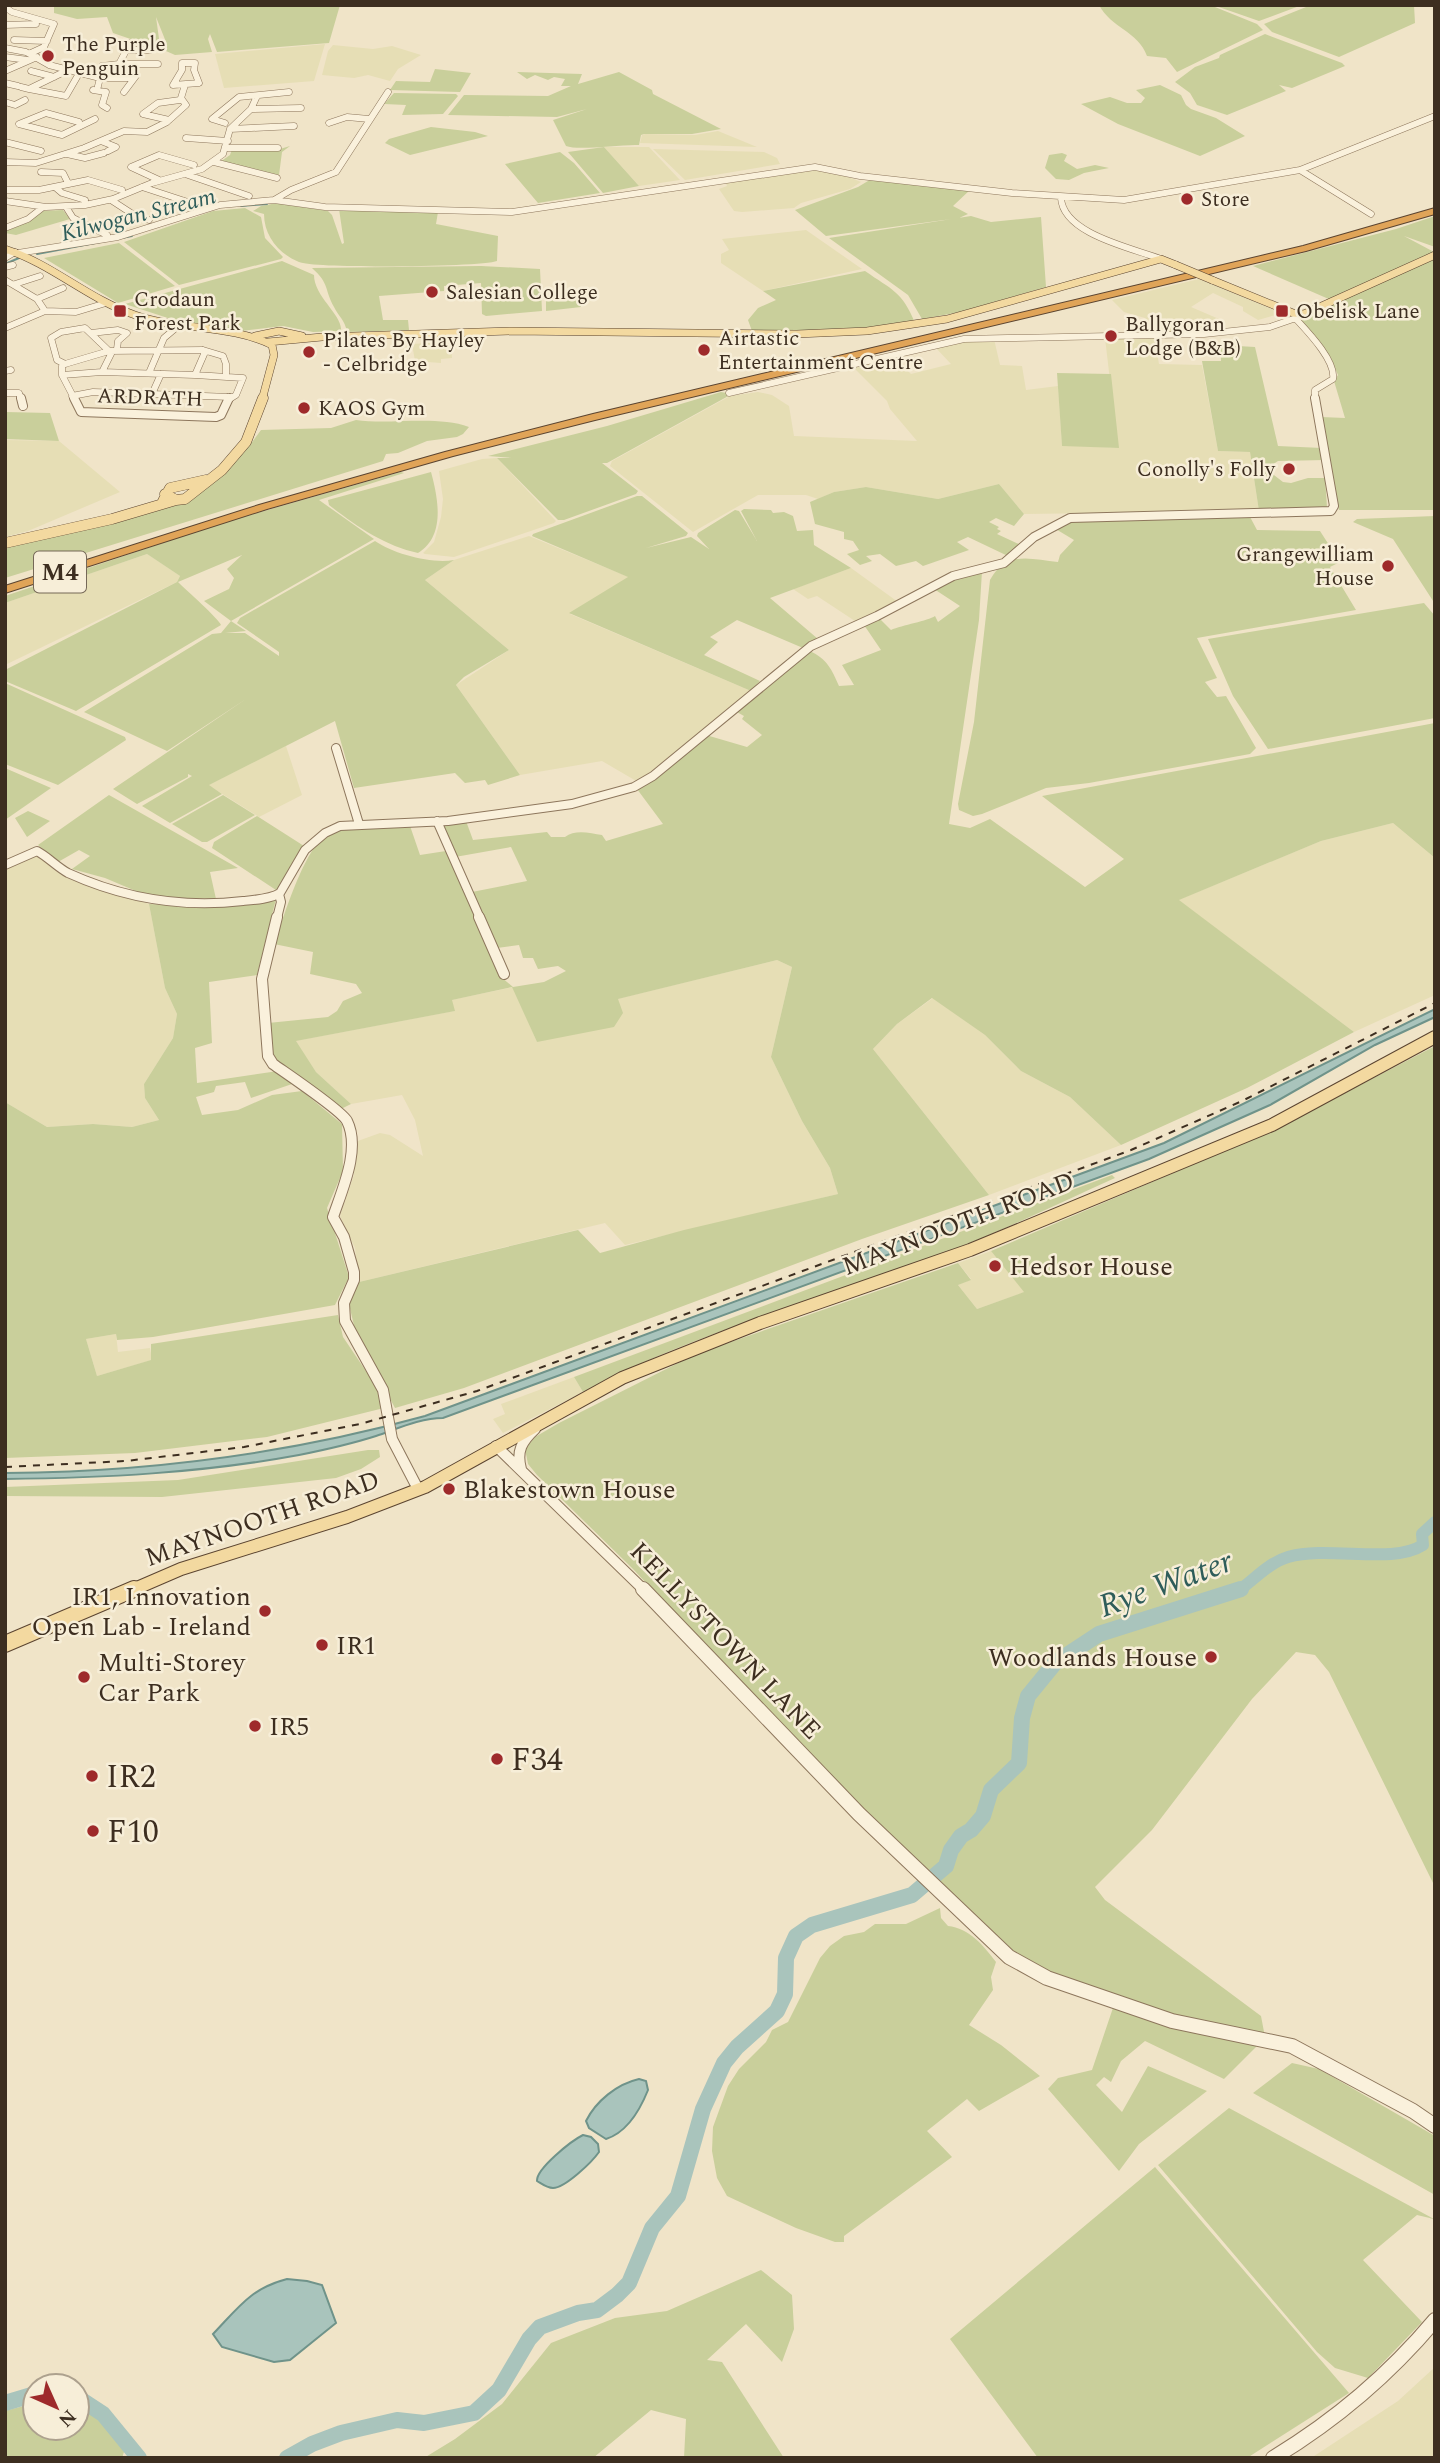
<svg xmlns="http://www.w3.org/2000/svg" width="1440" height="2463" viewBox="0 0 1440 2463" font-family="Spectral,serif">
  <rect width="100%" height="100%" fill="#f0e4c8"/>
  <path fill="#e6deb5" d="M325,44L314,81L224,88L215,54Z
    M333,45L373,49L392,46L421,55L398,69L390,81L368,75L354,78L322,75L328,51Z
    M718,131L757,147L640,143L642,135L645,134L695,135Z
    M604,147H649L680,180L639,186Z
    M653,149L764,152L777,158L780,164L685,180Z
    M809,168L833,171L861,182L850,189L801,203L794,208L742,212L734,211L719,189L727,186L725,180Z
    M806,230L862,269L763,291L721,263V254L729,250L722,239Z
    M1199,279L1282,313L1258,320L1243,311V307L1213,293L1191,307L1226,322L1211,324L1204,331L1172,333L1151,327L1145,318L1124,312L1112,300Z
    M1154,337L1159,364L1202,365L1218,451L1250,452L1259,511L1024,514L999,484L938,499L866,487L834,492L818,499L806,495H758L693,532L610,466L612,461L730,396L758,392L772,395L789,406L794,436L917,441L890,409L887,401L852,366L894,357L911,374L951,364L935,347L963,340L994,339L1000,365L1022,366L1026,390L1058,386L1062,445L1118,448L1105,338Z
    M451,342L452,358L441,359V363L415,361L412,344Z
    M5,440L59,441L120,492L28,531L5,537Z
    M497,458L556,521L554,523L454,557L425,554L423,553L434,542L441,517L443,499L439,471L482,459Z
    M529,536L629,577L570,614L751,691L638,782L602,761L520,775L456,685L509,650L425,580L454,560Z
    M147,554L180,576L177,582L5,665V603Z
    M851,568L898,602L855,621L817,596L808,599L793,589Z
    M286,746L302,795L259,817L208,785Z
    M1393,823L1435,858V995L1354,1032L1178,900L1321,841Z
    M37,853L54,870L65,876L149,904L165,988L177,1014L173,1038L144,1084L145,1098L159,1120L132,1127L93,1124L47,1127L5,1102V869Z
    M777,960L792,967L771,1057L802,1121L830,1168L838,1194L625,1245L605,1223L359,1282L355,1248L340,1216L354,1175L355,1142L380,1133L390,1135L423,1156L415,1120L402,1095L351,1104L316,1072L295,1041L454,1011L451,1000L513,987L537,1042L617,999Z
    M933,998L985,1035L1021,1071L1070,1097L1121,1145L989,1195L873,1049L897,1024Z
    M991,1251L1025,1292L977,1309L958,1285L971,1279L958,1263Z
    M116,1334L118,1352L150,1348L152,1360L97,1376L86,1339Z
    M574,1377L583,1392L503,1433L493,1419L505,1414L501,1404Z
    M1435,2367V2458H1311L1398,2401Z"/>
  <path fill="#c9cf9b" d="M54,5H340L329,43L217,52L210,34L208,39L212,52L175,55L166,51V42L156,17L160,46L157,48L113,33L107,17L77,19L54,13Z
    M1099,5H1210L1257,24L1263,30L1177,72L1166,58L1147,56C1138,31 1111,28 1099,5Z
    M1213,5H1302L1259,21Z
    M1311,5H1414L1415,23L1339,57L1272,32L1264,24Z
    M1265,34L1342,63L1345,66L1292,88L1279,85L1286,91L1227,115L1197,105L1190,93L1175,82L1195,67L1219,58L1220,55Z
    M435,69L471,73L460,92L390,90L396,81L430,82Z
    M517,72L582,74L578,84L619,72L652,90L653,94L721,129L692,134H644L641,135L639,145C621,144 579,151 566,146L553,120L587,109L557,117L448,115L464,95L548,96L571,86H561L565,79L554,77L548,80L535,75L527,79Z
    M1160,85L1181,95L1186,105L1191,109L1216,118L1245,136L1200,156L1118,124L1081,104L1110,97L1127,103H1141L1145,98L1136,90Z
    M394,93L456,94L458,96L443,114L402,115L406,105L384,104Z
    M431,127L475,132L488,136L410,155L385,143L389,139Z
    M290,146L282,152L279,175L220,162L230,155L232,149H280Z
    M604,147L639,186L603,193L568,152Z
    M560,152L574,163L600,193L538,203L505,164Z
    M1062,153L1067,155L1064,161L1077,169L1095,165L1109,168L1084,173L1069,180L1056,179L1045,168L1049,155Z
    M873,178L971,189L953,206L968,214L959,218L826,236L795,210L858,187Z
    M277,203L328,211L332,215L342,244L344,243L339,209L438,212L436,224L498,236L497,261C483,267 315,269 299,262C279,254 264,236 264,214L253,211L261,206Z
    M245,208L261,217L265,238L283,257L281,259L179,285L124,242L213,211Z
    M63,210L70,219L16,235L5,233V230L41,211Z
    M971,216L991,222L1041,217L1046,287L960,312L922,319L908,295L829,238Z
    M1435,216V247L1404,236L1434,252L1331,300L1253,266L1396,229Z
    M119,243L175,286L118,303L44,258Z
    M1435,256V510H1339L1321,417L1345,418L1334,381L1338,375L1330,357L1300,319Z
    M282,261L314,275C314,297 343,315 341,331L313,332L283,326L241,331L183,323L125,304Z
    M481,266L540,269L542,311L486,316L482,314L481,283L444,286V291L379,296L383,320H408L409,330L347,332C345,320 339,317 334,307C324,289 330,284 312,268Z
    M865,271C892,290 902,291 915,323L852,331H752L748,320L758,308L776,300L763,291Z
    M580,294L581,307L546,311V296Z
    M1220,345L1255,347L1278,446L1322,448L1325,460L1278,461L1269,467L1270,472L1283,482L1291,483L1308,478H1325L1327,507L1324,509L1259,511L1250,452L1218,451L1202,361H1221Z
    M1057,373L1111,374L1119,448L1062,446Z
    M721,392L732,394L607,463H602L638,491L636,494L564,520H558L497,458H512L488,456L607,426Z
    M5,412L50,413L59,441L5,439Z
    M356,420C390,425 437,415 469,427L463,434L457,437L427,441L398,453L386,454L383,461L5,578V545C64,530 158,516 208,484C229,470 247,450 261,430L331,428Z
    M401,472L404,473L319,500L374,539L231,621L246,631L225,633H245L279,656V652L237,623L240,618L375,541C394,554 431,564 454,560L425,580L509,650L464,677L456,685L520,775L488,785L485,780L465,783L455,773L354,788L335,721L209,785L222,794L170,823L142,806L192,776L188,774V777L137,804L113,789L246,699L167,751L84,712L212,634L221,633L231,621L204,601L229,589L234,578L227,569L242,555L178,582C186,590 219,619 221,625L76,711L5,681V670L177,582L180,576L147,554L5,603V596L222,523Z
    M431,472C438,498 446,536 418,553C385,546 356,526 329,505L328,500Z
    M999,484L1024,514L1014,526L996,518L989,522L999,527L997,529L1001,531L997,534L1021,545L1010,557L968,537L957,542L969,550L923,566L916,561L896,566L880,554L866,556L872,561L860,565L847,554L859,550L853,541L844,539V532L815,524L810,502L834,492L866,487L938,499Z
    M637,496H642L688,533L686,536L646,548L691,537L709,549L697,536L698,533L735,510L739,511L757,541L741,511L744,509L771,510L773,513L784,512L793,516L797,531L813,530L814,545L851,568L770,598L818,639L803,648L737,620L710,637L718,642L704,655L760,681L751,691L569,613L628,577L532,536L533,534Z
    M1249,515L1257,530L1320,531L1340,562L1330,567L1356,610L1197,638L1217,678L1205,682L1217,697L1226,696L1256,748L1250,754L1089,783L1046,788L982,814L973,816L959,810L958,804L974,722L990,580C1007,550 1030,559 1058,562L1060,555L1074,540L1054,528L1074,518Z
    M1435,516V604L1393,539L1353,522L1357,519Z
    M982,571L979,620L949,824L970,828L990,819L1085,887L1124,859L1042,796L1435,723V858L1393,823L1321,841L1179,900L1354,1032L1247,1088L1121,1145L1070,1097L1021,1071L985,1035L932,998L897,1024L873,1049L989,1195L862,1239L464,1388L395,1408L356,1334L348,1300L359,1282L578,1230L600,1253L684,1230L838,1194L830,1168L802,1121L771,1057L792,967L777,960L618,999L623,1013L614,1027L537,1042L512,987L452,1000L455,1011L296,1041L316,1072L351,1104L341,1109L274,1061L268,1023L328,1017L337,1011L343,1001L362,993L356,984L310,974L313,952L274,944C284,917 304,848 328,833C344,823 389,825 409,823L420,855L446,851L501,977L513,987L544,982L566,971L558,966L538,969L533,958H523L519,945L497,948L472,892L527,881L511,847L455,857L441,824L466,821L473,840L547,832L551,837H565C575,829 590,833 602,835L606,841L663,824L637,789L706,735L747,747L762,735L742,719L744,716L735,711L809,651C827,658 832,670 839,686L854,685L842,665L881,650L864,625L879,618L891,630C902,625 928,621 935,616L938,622L960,606L934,589L967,574Z
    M1424,603L1435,616V718L1268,749L1233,696L1208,639Z
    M5,683L125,737L126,740L58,785L5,764Z
    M5,768L51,788L5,820Z
    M109,795L238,868L210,872L216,899L150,897L105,878L72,869L90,856L79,850L58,862L38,845Z
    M223,795L255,815L207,842H202L172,824Z
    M28,811L50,821L27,837L15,818Z
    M257,816L304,846L285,876L282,888L276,890L212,848L214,842Z
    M276,899L257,975L209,982L212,1043L195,1048L197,1083L278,1071L295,1083L251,1098L245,1082L216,1086L214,1092L196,1097L202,1115L238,1110L272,1095L302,1091L342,1124L343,1171L327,1208L349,1277L335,1305L153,1337L117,1340L116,1334L86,1339L97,1376L151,1360V1344L338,1315L343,1337L376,1386L384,1408L267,1437L135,1453L5,1458V1102L47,1127L93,1124L132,1127L159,1120L145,1098L144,1084L173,1038L177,1014L165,988L149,904L221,907Z
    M1435,1046V1887L1329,1672L1315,1655L1296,1652L1252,1699L1152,1830L1095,1887L1105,1900L1261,2016L1265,2037L1172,2019L1047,1975L1007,1955L922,1865L889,1841L633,1569L537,1475L528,1464L525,1449L535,1437L559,1423L696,1354L958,1263L971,1280L958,1285L977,1309L1024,1292L991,1251L1274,1130Z
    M1112,1175L1115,1178C1060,1203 1006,1229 950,1251C828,1299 699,1329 583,1392L574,1377Z
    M368,1450H379L380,1457L361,1469L336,1478L162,1497L5,1496V1487L178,1480Z
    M940,1908L941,1918L948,1926C969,1928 984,1946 996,1962L991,1977L993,1990L969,2025L1001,2045L1040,2076L979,2111L967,2099L927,2131L952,2157L844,2236V2242H835L796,2228L727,2196L717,2178L712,2151L713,2127L728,2086L739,2069L766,2042L772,2030L788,2022L820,1958L830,1946L844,1936L864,1932L875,1924H906Z
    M1116,1999L1261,2042L1224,2079L1145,2041L1121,2061L1111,2082L1104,2077L1096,2085L1122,2112L1148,2066L1207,2091L1139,2144L1119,2171L1048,2089L1058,2078L1092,2070Z
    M1292,2063L1319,2069L1435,2136V2195L1253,2093Z
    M1229,2108L1434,2219L1417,2215L1363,2260L1422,2322L1368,2378L1335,2368L1317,2352L1158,2165Z
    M1155,2167L1349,2393L1247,2458H1038L950,2339Z
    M761,2270L792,2295L794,2329L782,2362L746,2324L707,2360L722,2362L784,2458H684L686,2419L651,2410L593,2458H424L455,2439L502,2404L551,2343L615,2318L667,2311Z
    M35,2403V2428H77V2407L97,2417L126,2446L122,2458H5V2411Z"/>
  <path fill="#a9c4bc" stroke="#6f938a" stroke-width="2" d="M1435,1009V1017L1375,1045L1270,1105L1149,1159L443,1418C420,1418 397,1429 376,1436C351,1444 324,1450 299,1455C202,1473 103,1478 5,1479V1473C148,1472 288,1454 425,1416L1164,1143Z
    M639,2079L646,2081L648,2090C640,2110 628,2132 606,2139L589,2128L586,2121C596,2101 617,2084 639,2079Z
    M583,2135L591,2137L598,2144L599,2152C592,2162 565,2188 553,2188C547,2188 542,2184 537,2181C536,2169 571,2141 583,2135Z
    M287,2279L307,2281L322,2285L336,2323L290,2360L274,2362L222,2347L213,2334C238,2308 251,2288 287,2279Z"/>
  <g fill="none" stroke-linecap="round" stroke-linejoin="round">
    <path stroke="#6f938a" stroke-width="2" d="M241,206L267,204
      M37,254L132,236
      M5,264L19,258"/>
    <path stroke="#a9c4bc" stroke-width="12" d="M1238,1591C1254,1580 1268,1563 1288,1557C1329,1545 1392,1565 1423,1545L1422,1534L1435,1522"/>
    <path stroke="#a9c4bc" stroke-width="16" d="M77,2397L103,2414L139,2458
      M5,2403L35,2394
      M287,2458L312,2444L341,2433L397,2420L424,2423L474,2413L499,2390L529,2339L540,2327L578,2313L597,2310L617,2295L629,2283L652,2228L678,2196L703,2109L724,2063L737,2047L777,2011L785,1994L786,1958L796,1936L812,1925L912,1895L946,1866L951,1850L961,1836L971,1830L983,1816L991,1790L1019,1763L1022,1718L1028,1696L1055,1663L1099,1634L1241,1589"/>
    <g stroke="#8d765c" stroke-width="7">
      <path id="minor-far3" d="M5,7L12,12L54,24L44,47L31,53
        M5,25L36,24
        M14,40L47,41
        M130,43L119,64H158
        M5,48L26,52L49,65L100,78L97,90
        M124,50H150
        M5,57L28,60
        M182,63H195L194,70L199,83L173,85L182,70Z
        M102,66L119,64
        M5,71L37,57
        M31,71L54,77
        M101,78H134
        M5,83L18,86
        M21,87L29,89L68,70
        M29,89L66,96L77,77
        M93,90L106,92L102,105L107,108
        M124,92L136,76
        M5,102L15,105L25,100
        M251,109L301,108
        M169,120L143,114L158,103L180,100
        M79,122L46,113L19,124L62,135L95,119
        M225,123L212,119L239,97L289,92
        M329,123L347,117L369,119
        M230,129L294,126
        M186,138L228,141
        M101,141L116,147L108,151
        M5,142L41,151
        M228,148H278
        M67,154L85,158L104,153
        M5,162L36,163L84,148L124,131L147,132L167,122L186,105L181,98L185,85
        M214,162L277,178
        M1300,170L1371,214
        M41,172L63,173L68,183
        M185,174L249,196
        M159,180L131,167L159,155L194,165
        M55,187L62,193L85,200
        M142,187L197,205
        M5,190H39L88,180L122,190
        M1061,198C1063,234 1132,248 1161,259
        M111,200L131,213L149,220
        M274,200L291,190L336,172L388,92
        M5,201L46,207L85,205L113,199L152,183L202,169L223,154L230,129L251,109L257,96
        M66,207L73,218L107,235
        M5,228L28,219L42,208
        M18,253L118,237L220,205L274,200L325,207L512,212L815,167L860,176L1012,193L1124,200L1300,170L1435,116
        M5,258L15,252
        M5,267L13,265
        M5,280L37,299L45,311L5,328
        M15,284L40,276
        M37,299L63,288
        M45,311L76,312L106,303
        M1296,319C1308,332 1336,361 1333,379L1315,390V400
        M91,333L118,330L127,333L118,341L117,349
        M203,350L223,356L226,364V376
        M109,351L203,350L205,352L195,375L243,378L236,395L228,400
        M65,364L62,366V375L75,400
        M65,364L57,360L51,338L61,332L85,328L109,351
        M65,364L109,351
        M5,371L11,370
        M102,372L111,354L109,351
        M149,373L164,338L177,327
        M62,375L102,372L195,375
        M5,393H19L21,400
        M729,393L964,339L1204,334L1270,327L1299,317
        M152,394L230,397
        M72,396L93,392L152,394L161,374"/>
    </g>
    <g stroke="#8d765c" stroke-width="10">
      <path id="minor-far2" d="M21,398L23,406
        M74,398L81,412L216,417L221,415L229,398
        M336,748L359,824
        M437,821L480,918
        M5,865L37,851C48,857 57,867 68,873C123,898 183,908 243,901C255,900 270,899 280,893L305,850L325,833L340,826L448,821L572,804L634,787L653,776L811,646L877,616L953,576L1004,563L1034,537L1070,518L1331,511L1334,506L1315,398
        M277,918L281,902L279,894"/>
    </g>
    <g stroke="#8d765c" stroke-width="12">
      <path id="minor-far1" d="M277,917L262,979L268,1056L273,1064C287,1074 341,1110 347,1121C361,1149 342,1190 333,1217L344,1237L354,1272V1280L344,1303L345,1321L383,1390L392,1439L418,1489
        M479,917L504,974
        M496,1446L645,1591
        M521,1469C516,1451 522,1441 535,1429"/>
    </g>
    <g stroke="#8d765c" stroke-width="16">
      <path id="minor" d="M643,1589L859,1814L1009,1957L1047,1978L1172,2021L1292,2046L1413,2111L1435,2126
        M1273,2458C1336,2420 1388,2376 1435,2320"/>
    </g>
    <g stroke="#5b4430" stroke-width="8">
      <path id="major-far3" d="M5,249C52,264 88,299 135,315C178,330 232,325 272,345L274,355L262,400
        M1212,280L1293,313L1304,314L1435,255
        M255,336L279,331L302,336
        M268,342L322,337L512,331L797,334L867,331L947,319L1161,259L1176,265"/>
    </g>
    <g stroke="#5b4430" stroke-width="11">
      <path id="major-far2" d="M165,494L176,500L185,499L222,470L246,442L263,398
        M163,501L170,488L206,480
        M5,543L112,519L176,500"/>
    </g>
    <g stroke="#5b4430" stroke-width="14">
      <path id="major-far1" d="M130,1591L181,1569L347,1517L425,1487L622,1378L760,1323L970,1250L1272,1125L1435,1037"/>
    </g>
    <g stroke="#5b4430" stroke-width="18">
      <path id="major" d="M5,1644L134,1589"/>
    </g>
    <g stroke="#5b4430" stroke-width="2">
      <path id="highway" d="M1435,208V214L1306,251L595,420L453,456L267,509L5,593V586L259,505L445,452L593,414L1303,246Z"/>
    </g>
    <use href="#minor-far3" stroke="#faf1dc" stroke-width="6"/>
    <use href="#minor-far2" stroke="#faf1dc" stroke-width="8"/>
    <use href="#minor-far1" stroke="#faf1dc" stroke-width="10"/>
    <use href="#minor" stroke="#faf1dc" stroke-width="14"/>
    <use href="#major-far3" stroke="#f3d9a0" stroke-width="7"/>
    <use href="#major-far2" stroke="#f3d9a0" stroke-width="10"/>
    <use href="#major-far1" stroke="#f3d9a0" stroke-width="12"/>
    <use href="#major" stroke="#f3d9a0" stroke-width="16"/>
    <use href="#highway" fill="#e0a458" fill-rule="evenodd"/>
    <path stroke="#3d2e20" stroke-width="2" stroke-dasharray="7 7" stroke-linecap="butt" d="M5,1467L126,1461L244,1447L360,1424L477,1391L1131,1150L1242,1101L1435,1003"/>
    <g stroke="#5b4430" stroke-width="8" stroke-linecap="butt">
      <path id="major-bridge" d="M1176,265L1212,280"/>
    </g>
    <use href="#major-bridge" stroke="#f3d9a0" stroke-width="7"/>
  </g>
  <g fill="#9e2a2b" stroke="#f7eed8" stroke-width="2.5">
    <circle cx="48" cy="56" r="7"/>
    <circle cx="1187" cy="199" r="7"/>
    <circle cx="432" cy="292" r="7"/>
    <rect x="113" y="304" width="14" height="14" rx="3.5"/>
    <rect x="1275" y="304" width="14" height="14" rx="3.5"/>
    <circle cx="1111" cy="336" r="7"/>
    <circle cx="704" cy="350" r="7"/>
    <circle cx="309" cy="352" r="7"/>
    <circle cx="304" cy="408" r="7"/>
    <circle cx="1289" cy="469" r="7"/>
    <circle cx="1388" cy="566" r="7"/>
    <circle cx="995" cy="1266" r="7"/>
    <circle cx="449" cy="1489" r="7"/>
    <circle cx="265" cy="1611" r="7"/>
    <circle cx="322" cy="1645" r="7"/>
    <circle cx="1211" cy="1657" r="7"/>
    <circle cx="84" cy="1677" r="7"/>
    <circle cx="255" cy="1726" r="7"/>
    <circle cx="497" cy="1759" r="7"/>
    <circle cx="92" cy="1776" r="7"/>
    <circle cx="93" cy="1831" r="7"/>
  </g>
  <g text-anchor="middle" stroke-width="5" stroke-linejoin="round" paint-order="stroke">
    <g font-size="21" fill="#3d2e20" stroke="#f7eed8" text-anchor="start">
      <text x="62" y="51">The Purple<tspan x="62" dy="24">Penguin</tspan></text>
      <text x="1201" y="206">Store</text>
      <text x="446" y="299">Salesian College</text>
      <text x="134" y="306">Crodaun<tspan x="134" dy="24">Forest Park</tspan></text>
      <text x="1296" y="318">Obelisk Lane</text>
      <text x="1125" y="331">Ballygoran<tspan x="1125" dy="24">Lodge (B&amp;B)</tspan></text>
      <text x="718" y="345">Airtastic<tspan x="718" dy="24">Entertainment Centre</tspan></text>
      <text x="323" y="347">Pilates By Hayley<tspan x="323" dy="24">- Celbridge</tspan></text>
      <text x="318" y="415">KAOS Gym</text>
      <text x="1275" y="476" text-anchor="end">Conolly's Folly</text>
      <text x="1374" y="561" text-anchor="end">Grangewilliam<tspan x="1374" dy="24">House</tspan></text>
    </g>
    <g font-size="21" fill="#3d2e20" stroke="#f7eed8">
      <text transform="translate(150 397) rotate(2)" y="7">ARDRATH</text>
    </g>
    <g font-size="23" font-style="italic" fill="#2f5d5a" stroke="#f7eed8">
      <text transform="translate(138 214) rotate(-14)" y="8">Kilwogan Stream</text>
    </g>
    <rect fill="#f7eed8" stroke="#756857" stroke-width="2" x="34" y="551.5" width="52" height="41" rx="5"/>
    <g font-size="24" font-weight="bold" fill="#3d2e20">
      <text x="60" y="580">M4</text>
    </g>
    <g font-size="26" fill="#3d2e20" stroke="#f7eed8">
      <text transform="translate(958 1223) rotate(-21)" y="9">MAYNOOTH ROAD</text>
      <text transform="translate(262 1518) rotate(-19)" y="9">MAYNOOTH ROAD</text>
      <text transform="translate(726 1640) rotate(46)" y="9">KELLYSTOWN LANE</text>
    </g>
    <g font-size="26" fill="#3d2e20" stroke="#f7eed8" text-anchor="start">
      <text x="1009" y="1275">Hedsor House</text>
      <text x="463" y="1498">Blakestown House</text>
      <text x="251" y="1605" text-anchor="end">IR1, Innovation<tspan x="251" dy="30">Open Lab - Ireland</tspan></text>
      <text x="336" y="1654">IR1</text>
      <text x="1197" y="1666" text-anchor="end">Woodlands House</text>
      <text x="98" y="1671">Multi-Storey<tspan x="98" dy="30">Car Park</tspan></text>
      <text x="269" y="1735">IR5</text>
    </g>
    <g font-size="32" fill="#3d2e20" stroke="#f7eed8" text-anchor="start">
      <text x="511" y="1770">F34</text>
      <text x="106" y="1787">IR2</text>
      <text x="107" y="1842">F10</text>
    </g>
    <g font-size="33" font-style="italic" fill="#2f5d5a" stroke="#f7eed8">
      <text transform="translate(1165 1582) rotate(-20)" y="12">Rye Water</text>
    </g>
  </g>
  <rect width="1440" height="2463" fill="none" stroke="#3d2e20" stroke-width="14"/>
  <g transform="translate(56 2407) rotate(135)"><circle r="33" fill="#f7eed8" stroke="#ada18e" stroke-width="2"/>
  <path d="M0-5L12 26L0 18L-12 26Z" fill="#9e2a2b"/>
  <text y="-10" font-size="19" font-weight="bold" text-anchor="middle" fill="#3d2e20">N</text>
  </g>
</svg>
